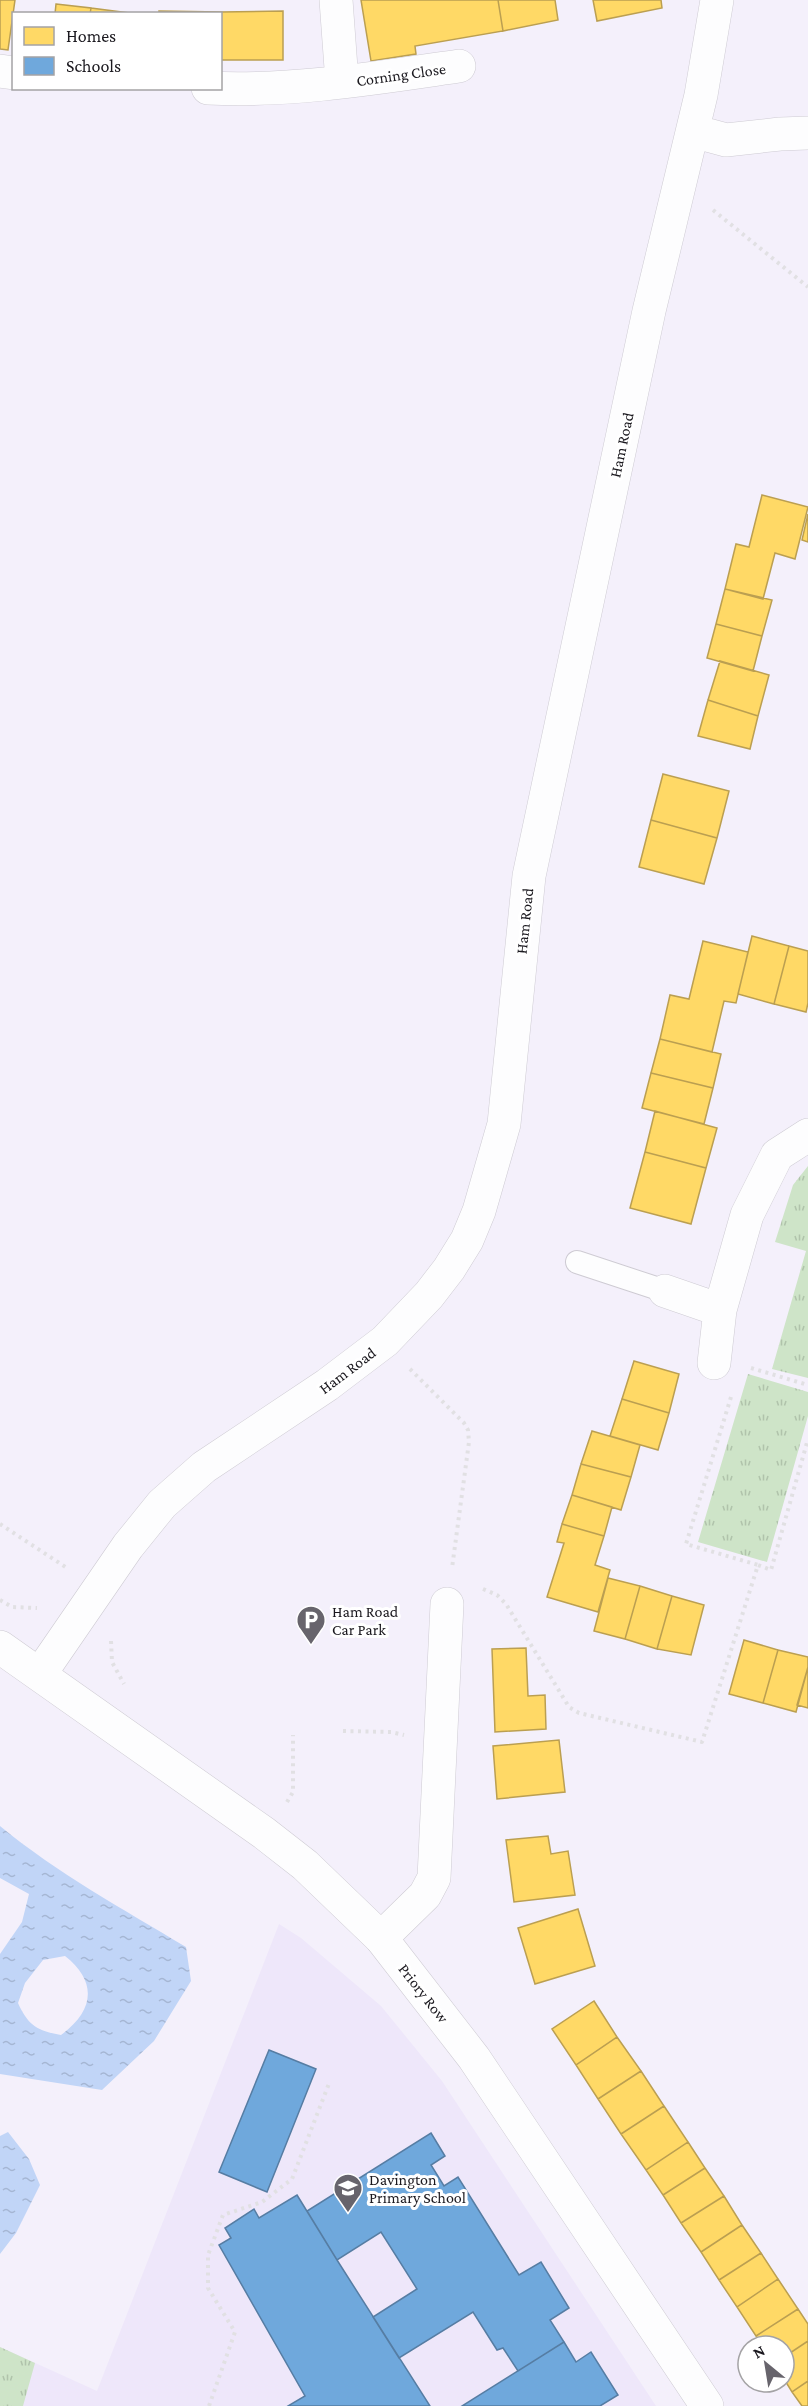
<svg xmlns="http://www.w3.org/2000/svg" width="808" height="2406" viewBox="0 0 808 2406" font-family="'Crimson Pro',serif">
  <defs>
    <pattern id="grass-tufts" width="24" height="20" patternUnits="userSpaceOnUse" patternTransform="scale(1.5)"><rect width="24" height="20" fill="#cee4c8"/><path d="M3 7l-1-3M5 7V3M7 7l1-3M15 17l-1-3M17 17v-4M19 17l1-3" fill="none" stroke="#b0c3ab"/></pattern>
    <pattern id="water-ripples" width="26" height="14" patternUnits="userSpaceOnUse" patternTransform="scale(1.5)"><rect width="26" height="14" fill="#c1d5f7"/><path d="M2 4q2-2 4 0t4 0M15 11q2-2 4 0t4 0" fill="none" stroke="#a5b6d3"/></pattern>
  </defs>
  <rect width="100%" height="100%" fill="#f4f0fb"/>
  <path fill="#eee7fa" d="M279,1924L301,1938L381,2006L442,2081L656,2406H0V2347L97,2391Z"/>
  <path fill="url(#grass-tufts)" d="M808,1166V1378L772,1369L806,1251L775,1242L793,1185Z
    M748,1374L808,1392V1416L767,1562L698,1542Z
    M0,2347L35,2363L23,2406H0Z"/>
  <path fill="url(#water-ripples)" fill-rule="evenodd" d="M0,1826C57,1873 123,1909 186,1947L191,1981L154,2041L102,2090L0,2074V1954L22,1922L29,1894L0,1878ZM65,1956C98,1982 94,2011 61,2035C37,2031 28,2025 18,2003L25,1983L43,1960Z
    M8,2132L29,2159L40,2185L16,2233L0,2254V2136Z"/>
  <path fill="#ffd966" stroke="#bb9f51" stroke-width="1.5" d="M0,0H15L8,50L0,49Z
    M361,0H498L503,31L415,46L416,54L371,61Z
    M498,0H555L558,20L503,31Z
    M593,0H661L662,8L597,21Z
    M56,4L91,8L90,14H55Z
    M91,8L129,13V14H90Z
    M159,11L221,12L220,57V14H159Z
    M283,11V60H220L221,12Z
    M762,495L808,507L795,559L775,553L763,599L725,589L736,544L749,547Z
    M808,514V542L802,540Z
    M725,589L772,600L762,636L716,624Z
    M716,624L762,636L753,671L707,658Z
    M720,661L769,675L758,716L708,700Z
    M708,700L758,716L750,749L698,736Z
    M663,774L729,791L717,838L651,820Z
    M651,820L717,838L704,884L639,867Z
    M752,936L789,946L774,1004L738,994Z
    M703,941L748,952L736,1003L724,1001L712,1052L660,1039L670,995L689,999Z
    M789,946L808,951V1003L806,1012L774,1004Z
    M660,1039L721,1054L713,1088L651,1073Z
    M651,1073L713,1088L704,1124L642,1108Z
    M655,1111L717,1128L706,1168L645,1152Z
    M645,1152L706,1168L691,1224L630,1208Z
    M634,1361L679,1374L669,1413L622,1399Z
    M622,1399L669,1413L658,1450L610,1436Z
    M592,1431L640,1445L631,1477L581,1464Z
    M581,1464L631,1477L621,1510L572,1495Z
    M572,1495L612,1507L604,1536L562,1524Z
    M562,1524L604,1536L595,1565L610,1570L598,1612L547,1597L564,1543L557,1542Z
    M608,1578L640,1586L625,1639L594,1631Z
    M640,1586L672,1596L657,1649L625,1639Z
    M672,1596L704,1605L691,1655L657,1649Z
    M744,1640L778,1650L763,1703L729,1694Z
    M526,1648L528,1696L545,1695L546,1729L495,1732L492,1649Z
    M778,1650L808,1657V1667L796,1712L763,1703Z
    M808,1667V1708L797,1705Z
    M559,1740L565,1792L497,1799L493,1746Z
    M548,1836L551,1854L568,1851L575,1895L514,1902L506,1840Z
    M578,1909L595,1966L535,1984L518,1928Z
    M594,2001L617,2037L576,2065L552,2029Z
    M617,2037L641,2071L598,2099L576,2065Z
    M641,2071L664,2106L621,2134L598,2099Z
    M664,2106L688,2142L646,2170L621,2134Z
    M688,2142L705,2168L663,2195L646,2170Z
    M705,2168L724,2196L681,2223L663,2195Z
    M724,2196L742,2225L701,2252L681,2223Z
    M742,2225L761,2253L719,2280L701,2252Z
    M761,2253L778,2279L737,2307L719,2280Z
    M778,2279L798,2309L756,2336L737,2307Z
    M798,2309L808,2324V2341L784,2357V2346H762L756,2336Z
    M808,2341V2381L792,2392L784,2379V2357Z
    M808,2381V2406H802L792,2392Z"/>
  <path fill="#6fa8dc" stroke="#567da3" stroke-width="1.5" d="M269,2050L316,2069L267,2192L219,2172Z
    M431,2133L445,2156L431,2165L444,2186L458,2177L519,2275L541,2262L569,2308L550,2320L564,2342L518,2371L503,2348L497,2350L473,2312L399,2358L373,2317L417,2289L381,2232L337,2260L307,2211Z
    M297,2195L337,2260L430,2406H288L305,2396L219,2245L231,2238L225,2228L254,2209L259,2218Z
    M564,2342L576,2362L591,2352L618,2395L600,2406H462Z"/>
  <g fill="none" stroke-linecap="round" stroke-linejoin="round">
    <g stroke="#cecbd3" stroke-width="24">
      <path id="lane" d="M577,1262L665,1291"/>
    </g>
    <g stroke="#cecbd3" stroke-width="34">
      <path id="street" d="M336,0L342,82
        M0,71L14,73
        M208,88C292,92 376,78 459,66
        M693,131L726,140L780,134L808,133
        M665,1291L720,1310
        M714,1363L720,1310L747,1215L777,1155L808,1135
        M40,1674L128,1546L162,1504L204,1467L327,1385L385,1341L429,1295L449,1269L467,1240L479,1211L504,1124L529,876L649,311L701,95L717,0
        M381,1938L425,1895L434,1878L447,1604"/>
    </g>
    <g stroke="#cecbd3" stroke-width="34">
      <path id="secondary" d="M0,1647L264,1833L305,1865L381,1938L474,2058L707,2406"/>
    </g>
    <path stroke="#e1e0e3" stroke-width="4" stroke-dasharray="3 4.5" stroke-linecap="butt" d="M713,210L808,287
      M751,1368L808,1385
      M410,1369L464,1423L468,1430L469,1442L452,1568
      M731,1397L686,1544L758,1565
      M0,1524L67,1568
      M483,1589L497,1595L506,1604L569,1707L579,1713L702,1742L758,1565L771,1570L808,1439
      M0,1600L12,1607L37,1608
      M111,1641L112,1662L124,1684
      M343,1731L391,1732L404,1735
      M287,1802L293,1792V1735
      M209,2406L235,2332L208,2288V2255L223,2215L262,2202L292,2179L330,2081"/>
    <use href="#lane" stroke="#fdfdfe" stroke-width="22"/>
    <use href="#street" stroke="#fdfdfe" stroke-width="33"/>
    <use href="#secondary" stroke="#fdfdfe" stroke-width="33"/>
  </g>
  <defs>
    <g id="parking-pin" transform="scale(1.5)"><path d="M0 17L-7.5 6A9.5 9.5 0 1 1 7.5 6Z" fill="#67646c" stroke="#fff"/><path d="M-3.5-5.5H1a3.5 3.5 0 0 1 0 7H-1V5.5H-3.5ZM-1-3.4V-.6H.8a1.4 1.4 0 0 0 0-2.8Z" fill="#fff"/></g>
    <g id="school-pin" transform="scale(1.5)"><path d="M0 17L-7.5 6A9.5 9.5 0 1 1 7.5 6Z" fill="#67646c" stroke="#fff"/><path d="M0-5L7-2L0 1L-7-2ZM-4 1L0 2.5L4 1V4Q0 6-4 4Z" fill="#fff"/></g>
  </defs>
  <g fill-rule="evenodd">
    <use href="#parking-pin" x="311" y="1620"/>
    <use href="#school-pin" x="348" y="2188"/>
  </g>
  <g text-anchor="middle" stroke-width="6" stroke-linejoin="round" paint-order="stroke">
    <g font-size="16" fill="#1b191f" stroke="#fff">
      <text transform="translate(401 74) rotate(-8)" y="6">Corning Close</text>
      <text transform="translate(621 445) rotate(-78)" y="6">Ham Road</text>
      <text transform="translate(524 921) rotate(-84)" y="6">Ham Road</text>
      <text transform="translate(347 1370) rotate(-37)" y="6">Ham Road</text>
      <text transform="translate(424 1993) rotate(52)" y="6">Priory Row</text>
    </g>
    <g font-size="16" fill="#1b191f" stroke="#fff" text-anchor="start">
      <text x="332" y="1617">Ham Road<tspan x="332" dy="18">Car Park</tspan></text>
      <text x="369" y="2185">Davington<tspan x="369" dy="18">Primary School</tspan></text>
    </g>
  </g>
  <rect x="12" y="12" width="210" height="78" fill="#ffffff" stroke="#a4a3a5" stroke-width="1.5"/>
  <rect x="24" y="27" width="30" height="18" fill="#ffd966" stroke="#a4a3a5" stroke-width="1.5"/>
  <text x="66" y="42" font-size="18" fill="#1b191f">Homes</text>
  <rect x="24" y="57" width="30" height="18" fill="#6fa8dc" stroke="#a4a3a5" stroke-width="1.5"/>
  <text x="66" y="72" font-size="18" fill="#1b191f">Schools</text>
  <g transform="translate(766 2364) rotate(330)"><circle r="28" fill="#ffffff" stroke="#a4a3a5" stroke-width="1.5"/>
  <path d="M0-4.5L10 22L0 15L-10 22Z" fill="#67646c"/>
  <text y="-9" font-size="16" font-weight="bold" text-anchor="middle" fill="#1b191f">N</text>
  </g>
</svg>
